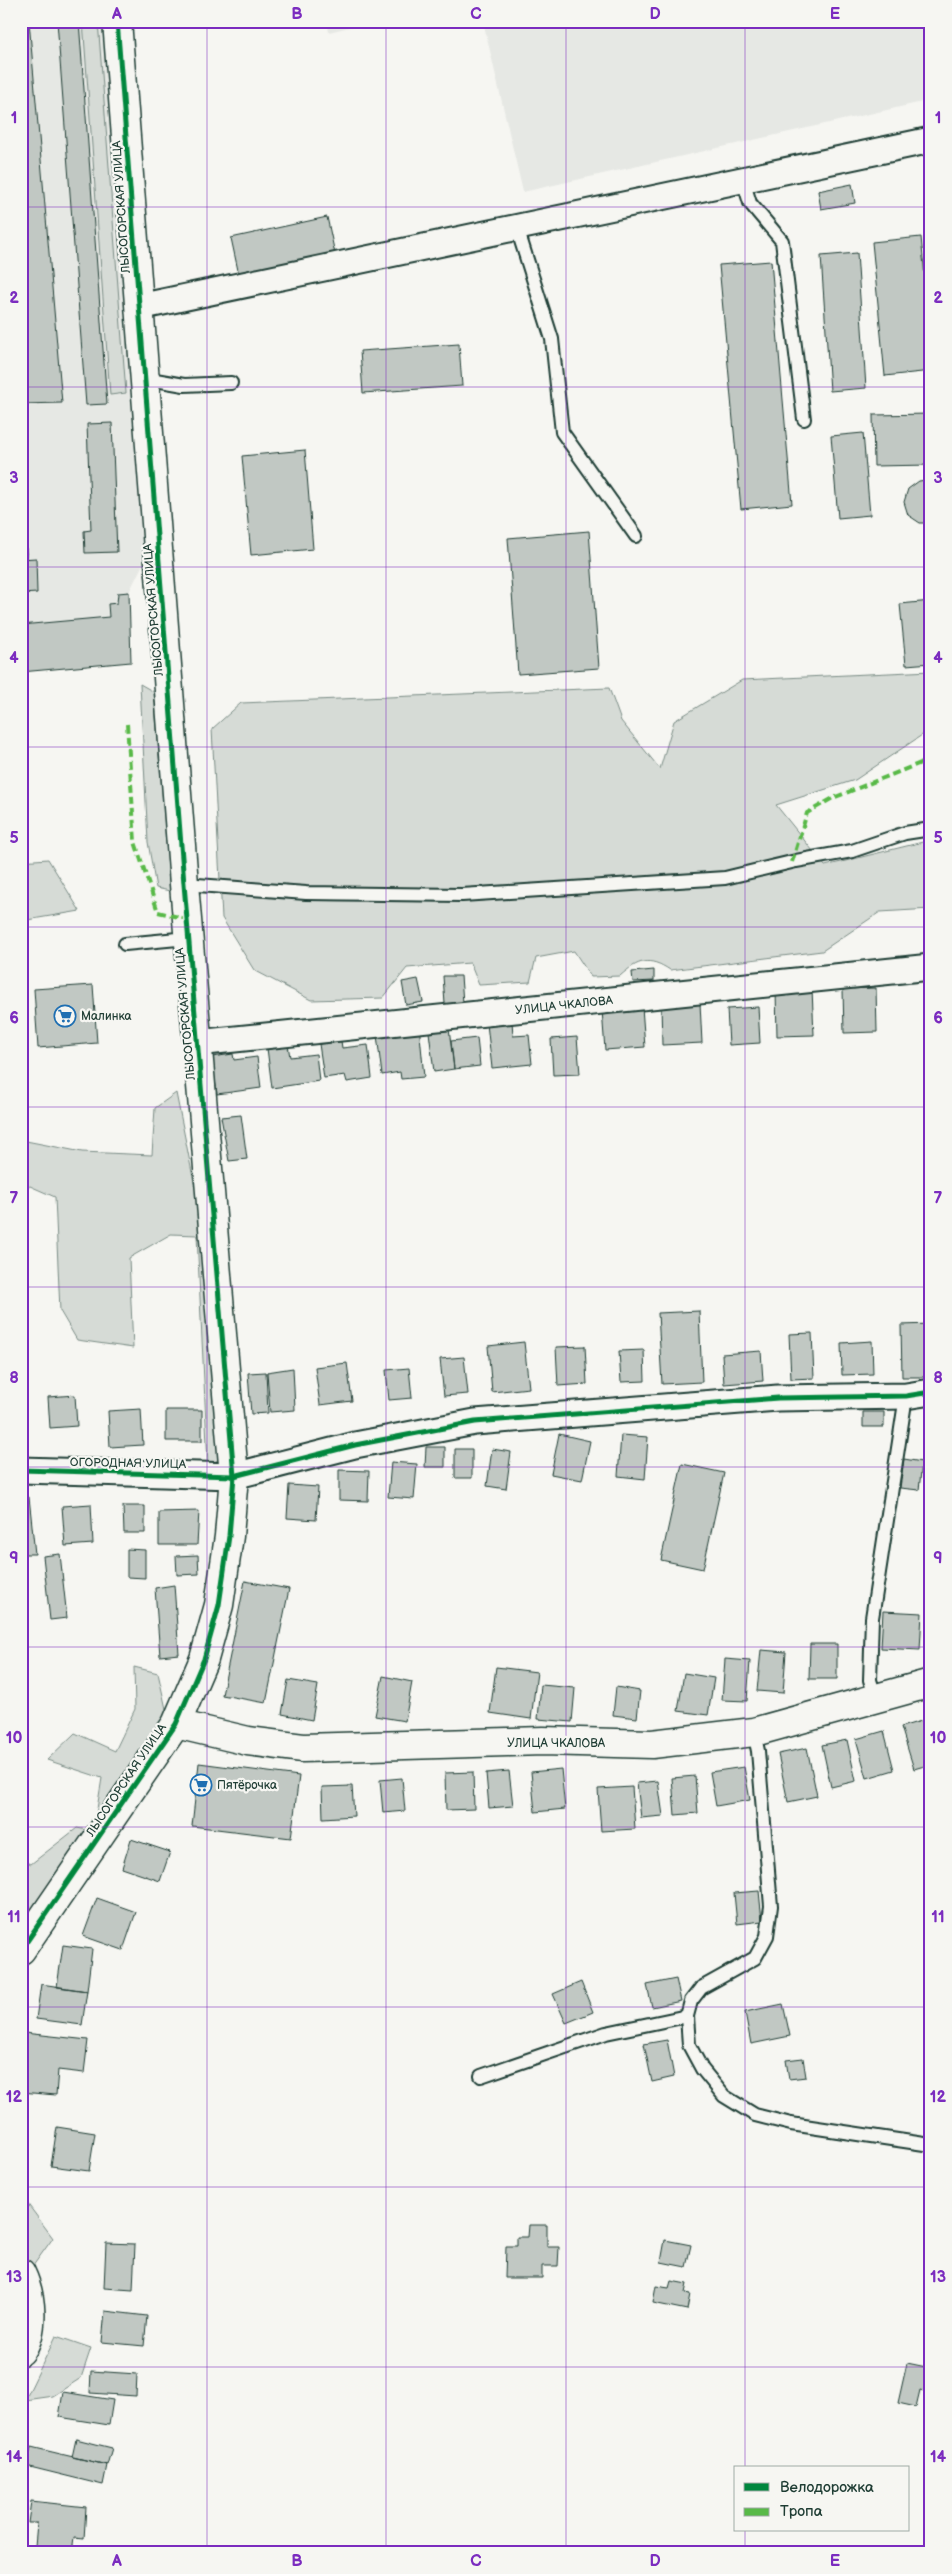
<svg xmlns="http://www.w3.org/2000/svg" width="952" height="2574" viewBox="0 0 952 2574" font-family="'Balsamiq Sans',sans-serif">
  <rect width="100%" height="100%" fill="#f6f6f2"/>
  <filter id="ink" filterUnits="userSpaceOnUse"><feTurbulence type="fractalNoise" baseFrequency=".02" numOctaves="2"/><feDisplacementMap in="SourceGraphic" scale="10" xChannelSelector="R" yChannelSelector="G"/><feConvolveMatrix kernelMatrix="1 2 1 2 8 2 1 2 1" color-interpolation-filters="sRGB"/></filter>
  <g filter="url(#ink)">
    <path fill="#e6e8e4" d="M21,21H104L143,564L129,592L131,662L21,672Z
      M327,21H373L329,32Z
      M483,21H931V100L523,192Z"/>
    <path fill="#d6dbd6" stroke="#7a8c85" d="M83,21H98L126,393L110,395Z
      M931,671V729L855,780L776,805L825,866L931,840V909L880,912L822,951L670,970C649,956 638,960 620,976L591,977L574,951L536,958L530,982L479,985L470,963L407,968L383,998L311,1000L254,970L222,918L212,729L241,703L609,688L621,721L660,769L674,721L742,680Z
      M140,684L154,692L170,891L156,888L148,842Z
      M48,859L80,911L21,921V861Z
      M176,1093L205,1237L222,1458L208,1465L197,1235L171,1234L129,1258L133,1348L77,1340L60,1311L55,1197L30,1186L21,1189V1140L82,1152L152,1155L155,1108Z
      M134,1667L158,1673L168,1718L109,1817L96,1815L102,1778L47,1760L75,1733L115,1751L135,1709Z
      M77,1828L92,1831L21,1940V1859L31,1864Z
      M21,2195L53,2238L30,2270L21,2251Z
      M56,2336L91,2348L81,2378L53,2396L25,2400Z"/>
    <path fill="#c1c8c3" stroke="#1f3d34" d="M21,21H29L62,403L21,404Z
      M57,21H79L107,404L86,405Z
      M852,184L855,203L821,209L818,191Z
      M327,217L335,254L239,275L231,238Z
      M921,237L931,339V371L885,376L872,242Z
      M857,253L866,388L830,391L821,256Z
      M771,261L792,504L741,509L719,265Z
      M459,344L462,386L363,393L360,351Z
      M931,414V465L874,466L873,415Z
      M112,423L117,552L85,553L84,531L91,530L87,424Z
      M863,433L870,515L838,518L831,436Z
      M305,450L313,549L251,555L242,456Z
      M926,480L931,481V523H920L908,515L904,502L908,489L919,481Z
      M21,498L27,558L21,559Z
      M589,531L599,668L518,674L508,538Z
      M36,558L37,593L21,594V559Z
      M129,592L131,662L21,672V625L109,617L108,604L117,603L118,593Z
      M931,601V663L906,665L900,604Z
      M654,970V981L633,982L632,972Z
      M443,976H461L463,1003L445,1004Z
      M418,979L423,1002L406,1005L402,982Z
      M93,985L97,1043L38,1048L34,989Z
      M876,988L877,1032L844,1033L843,989Z
      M812,989L814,1035L777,1036L776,990Z
      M700,1003L702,1043L662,1045L661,1005Z
      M642,1007L645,1047L605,1050L602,1010Z
      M758,1007L760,1043L729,1045L727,1009Z
      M512,1021L513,1036L529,1035L532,1064L492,1068L487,1024Z
      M419,1025L424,1077L401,1079L400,1072L382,1075L377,1035Z
      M449,1029L454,1069L434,1072L429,1032Z
      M577,1037L580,1074L553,1075L551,1039Z
      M477,1038L480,1066L454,1069L451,1041Z
      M341,1041L342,1048L368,1045L372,1078L347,1082L345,1075L324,1078L319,1044Z
      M288,1045L290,1057L316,1054L319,1081L272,1088L267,1048Z
      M233,1054L234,1060L257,1057L261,1088L217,1094L212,1057Z
      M241,1115L247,1159L229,1161L221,1117Z
      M699,1311L702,1382L662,1384L658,1313Z
      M931,1324V1377H902L901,1325Z
      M812,1333L814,1378L791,1379L789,1334Z
      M872,1341L873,1374L842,1375L841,1343Z
      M524,1342L529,1388L492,1392L488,1346Z
      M585,1346L587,1384L558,1386L556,1347Z
      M644,1350L645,1381L621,1382L619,1351Z
      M761,1351L763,1381L724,1384L722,1354Z
      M464,1357L468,1394L444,1396L440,1359Z
      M347,1363L352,1401L320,1405L315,1367Z
      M293,1368L295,1410L270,1412L267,1372Z
      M409,1368L412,1398L389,1400L386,1370Z
      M266,1372L268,1413L251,1414L248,1373Z
      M75,1395L77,1426L50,1428L48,1397Z
      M141,1409L143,1445L110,1447L108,1411Z
      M166,1410H202V1441H166Z
      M863,1412H884V1427H863Z
      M559,1434L590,1441L582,1480L551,1474Z
      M621,1435L648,1437L645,1479L618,1476Z
      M426,1447H445V1467H425Z
      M455,1449H472V1478H455Z
      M492,1449L511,1452L506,1489L487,1486Z
      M904,1459L922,1462L919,1490L900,1488Z
      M391,1462L417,1464L414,1499L388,1497Z
      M682,1464L724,1473L703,1569L661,1560Z
      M339,1470L369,1471L368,1501L339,1500Z
      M289,1485L318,1487L316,1520L287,1518Z
      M29,1497L35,1554H21V1498Z
      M91,1504L93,1544L65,1546L62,1506Z
      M123,1506H145V1533H124Z
      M199,1511L197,1545H159V1512Z
      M127,1549L145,1550V1578L127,1577Z
      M60,1554L67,1618L50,1620L43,1556Z
      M198,1555L199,1574L177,1575L176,1556Z
      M245,1581L289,1589L266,1703L222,1695Z
      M174,1585L179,1654L160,1656L155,1588Z
      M883,1611L922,1613L920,1650L881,1648Z
      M810,1644H837V1679H809Z
      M761,1650L786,1652L783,1693L757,1691Z
      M725,1659L750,1661L747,1701L722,1700Z
      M496,1667L537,1672L531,1719L490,1713Z
      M684,1673L714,1678L708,1715L678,1711Z
      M383,1676L412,1682L405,1721L375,1716Z
      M288,1680L318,1685L312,1720L282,1714Z
      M541,1685L575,1688L572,1722L538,1719Z
      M616,1687L640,1691L637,1718L613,1715Z
      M928,1719L931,1728V1764L914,1769L901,1727Z
      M884,1731L894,1770L867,1778L856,1739Z
      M847,1740L856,1781L831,1787L822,1745Z
      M807,1748L817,1796L788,1802L778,1754Z
      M199,1763L299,1776L291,1838L192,1826Z
      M744,1767L750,1800L716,1806L710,1772Z
      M561,1769L565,1809L535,1812L531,1772Z
      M509,1771L513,1806L489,1808L486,1773Z
      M473,1772L474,1809L446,1810L445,1773Z
      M695,1776L698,1813L675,1815L672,1778Z
      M402,1778L405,1811L383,1813L380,1780Z
      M658,1781L663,1816L641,1818L637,1783Z
      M352,1786L354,1816L323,1818L322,1787Z
      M632,1787L635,1829L601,1831L598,1789Z
      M131,1839L170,1852L160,1881L122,1868Z
      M759,1891L762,1921L737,1924L734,1893Z
      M97,1898L136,1912L123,1950L83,1936Z
      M63,1945L92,1949L87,1991L57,1987Z
      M676,1979L681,2001L652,2007L647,1985Z
      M581,1982L593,2012L566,2023L553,1994Z
      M41,1984L87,1991L82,2025L36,2019Z
      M783,2004L790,2036L751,2044L745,2012Z
      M24,2033L88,2040L84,2073L58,2070L56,2095L21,2092Z
      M667,2040L674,2077L652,2082L644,2044Z
      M803,2058L806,2077L789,2079L786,2060Z
      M57,2127L95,2133L89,2171L51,2166Z
      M529,2225H547V2247H559L558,2266H542V2278H505L506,2246H517V2237H528Z
      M665,2240L691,2245L686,2267L661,2262Z
      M106,2243L135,2244L133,2290L104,2288Z
      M671,2281L687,2284L685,2293L690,2294L687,2310L653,2303L656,2286L669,2288Z
      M105,2311L147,2316L144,2346L102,2342Z
      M907,2363L931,2368V2393L920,2390L916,2407L898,2403Z
      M91,2371L137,2374L136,2396L90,2393Z
      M63,2392L113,2400L109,2425L59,2417Z
      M76,2439L112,2448L107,2465L72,2457Z
      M31,2447L107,2465L103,2485L26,2466Z
      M31,2501L86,2507L84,2539L74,2538L72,2553H47V2548L35,2546L37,2523H28Z"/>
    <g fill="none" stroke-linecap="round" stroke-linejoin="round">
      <g stroke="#1f3d34" stroke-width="16">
        <path id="lane" d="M743,180L750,203L782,241L804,419
          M517,228L552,339L562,432L636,536
          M144,378L184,385L231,383
          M184,884L306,893L462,895L725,878L796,861L852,851L905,833L931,829
          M125,944L188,938
          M876,1699L870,1680L872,1618L906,1396
          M754,1732L758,1751L771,1906L767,1936L755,1958L701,1988L691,2001L687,2016L689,2045L702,2069L724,2096L755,2115L791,2124L931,2145
          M481,2076L606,2033L687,2016"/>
      </g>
      <g stroke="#1f3d34" stroke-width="29">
        <path id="street" d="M139,307L931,140
          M197,1043L931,967
          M21,1470L234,1476L355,1445L475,1422L778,1398L906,1396L931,1392"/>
      </g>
      <g stroke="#1f3d34" stroke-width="31">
        <path id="secondary" d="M176,1724L248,1741L303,1748L543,1741L652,1744L754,1732L931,1683
          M21,1950L176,1724L204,1659L219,1605L229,1536L234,1476L184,884L117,21
          M21,2273C32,2296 35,2330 21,2351"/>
      </g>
      <use href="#lane" stroke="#f6f6f2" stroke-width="12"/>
      <use href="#street" stroke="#f6f6f2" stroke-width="25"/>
      <use href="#secondary" stroke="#f6f6f2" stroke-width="28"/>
      <path stroke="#58b947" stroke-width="4" stroke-dasharray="8 4" stroke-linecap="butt" d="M127,724L135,842L158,912L187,919
        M792,862L807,813L833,798L931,759"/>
      <g stroke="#f6f6f2" stroke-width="8">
        <path id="cycleway" d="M21,1470L234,1476L355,1445L475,1422L778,1398L906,1396L931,1392
          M21,1950L176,1724L204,1659L219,1605L229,1536L234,1476L184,884L117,21"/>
      </g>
      <use href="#cycleway" stroke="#00873e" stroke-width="5"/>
    </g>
  </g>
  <path fill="none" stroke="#7b2cbf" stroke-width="1" stroke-opacity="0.55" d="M207,21V2553M386,21V2553M566,21V2553M745,21V2468M21,207H931M21,387H931M21,567H931M21,747H931M21,927H931M21,1107H931M21,1287H931M21,1467H931M21,1647H931M21,1827H931M21,2007H931M21,2187H931M21,2367H931M745,2530V2553"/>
  <defs>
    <g id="supermarket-ring" transform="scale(1.125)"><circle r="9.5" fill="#f6f6f2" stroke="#1f6fb2" stroke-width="1.5"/><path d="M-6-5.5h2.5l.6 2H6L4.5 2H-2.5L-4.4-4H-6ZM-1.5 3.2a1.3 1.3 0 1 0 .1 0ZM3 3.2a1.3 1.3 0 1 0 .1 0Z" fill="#1f6fb2"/></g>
  </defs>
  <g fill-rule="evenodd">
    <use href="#supermarket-ring" x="65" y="1016"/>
    <use href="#supermarket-ring" x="201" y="1785"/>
  </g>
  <g text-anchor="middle" stroke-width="4.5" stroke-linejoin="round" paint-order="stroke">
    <g font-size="12" fill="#1f3d34" stroke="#f6f6f2">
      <text transform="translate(121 207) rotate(-94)" y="4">ЛЫСОГОРСКАЯ УЛИЦА</text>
      <text transform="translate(153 610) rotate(-95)" y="4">ЛЫСОГОРСКАЯ УЛИЦА</text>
      <text transform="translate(564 1005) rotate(-6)" y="4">УЛИЦА ЧКАЛОВА</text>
      <text transform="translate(185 1014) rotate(-95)" y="4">ЛЫСОГОРСКАЯ УЛИЦА</text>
      <text transform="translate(128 1463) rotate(1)" y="4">ОГОРОДНАЯ УЛИЦА</text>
      <text x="556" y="1747">УЛИЦА ЧКАЛОВА</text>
      <text transform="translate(126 1780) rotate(-56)" y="4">ЛЫСОГОРСКАЯ УЛИЦА</text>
    </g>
    <g font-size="12" fill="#1f3d34" stroke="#f6f6f2" text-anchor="start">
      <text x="81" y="1020">Малинка</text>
      <text x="217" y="1789">Пятёрочка</text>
    </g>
  </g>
  <rect width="952" height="2574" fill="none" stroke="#f6f6f2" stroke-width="55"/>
  <rect x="734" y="2466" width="175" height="65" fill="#f6f6f2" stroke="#a0aca6"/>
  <rect x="744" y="2483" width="25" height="8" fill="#00873e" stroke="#a0aca6"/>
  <text x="780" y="2492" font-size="15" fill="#1f3d34">Велодорожка</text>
  <rect x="744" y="2508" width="25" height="8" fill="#58b947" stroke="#a0aca6"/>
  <text x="780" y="2516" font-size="15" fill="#1f3d34">Тропа</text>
  <rect x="28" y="28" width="896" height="2518" fill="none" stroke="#7b2cbf" stroke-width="2"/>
  <g font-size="16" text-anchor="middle" font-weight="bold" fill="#7b2cbf">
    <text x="117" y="19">A</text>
    <text x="297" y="19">B</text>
    <text x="476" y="19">C</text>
    <text x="655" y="19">D</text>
    <text x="835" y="19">E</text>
    <text x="14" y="123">1</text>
    <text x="938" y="123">1</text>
    <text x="14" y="303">2</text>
    <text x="938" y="303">2</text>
    <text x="14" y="483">3</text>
    <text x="938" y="483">3</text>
    <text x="14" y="663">4</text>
    <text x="938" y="663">4</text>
    <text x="14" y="843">5</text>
    <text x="938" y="843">5</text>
    <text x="14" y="1023">6</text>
    <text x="938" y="1023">6</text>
    <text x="14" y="1203">7</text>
    <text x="938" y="1203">7</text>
    <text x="14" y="1383">8</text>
    <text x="938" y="1383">8</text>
    <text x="14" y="1563">9</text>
    <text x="938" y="1563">9</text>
    <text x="14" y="1743">10</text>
    <text x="938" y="1743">10</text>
    <text x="14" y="1922">11</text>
    <text x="938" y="1922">11</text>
    <text x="14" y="2102">12</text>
    <text x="938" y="2102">12</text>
    <text x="14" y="2282">13</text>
    <text x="938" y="2282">13</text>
    <text x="14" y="2462">14</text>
    <text x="938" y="2462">14</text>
    <text x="117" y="2566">A</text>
    <text x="297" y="2566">B</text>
    <text x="476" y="2566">C</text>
    <text x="655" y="2566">D</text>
    <text x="835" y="2566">E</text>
  </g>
</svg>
